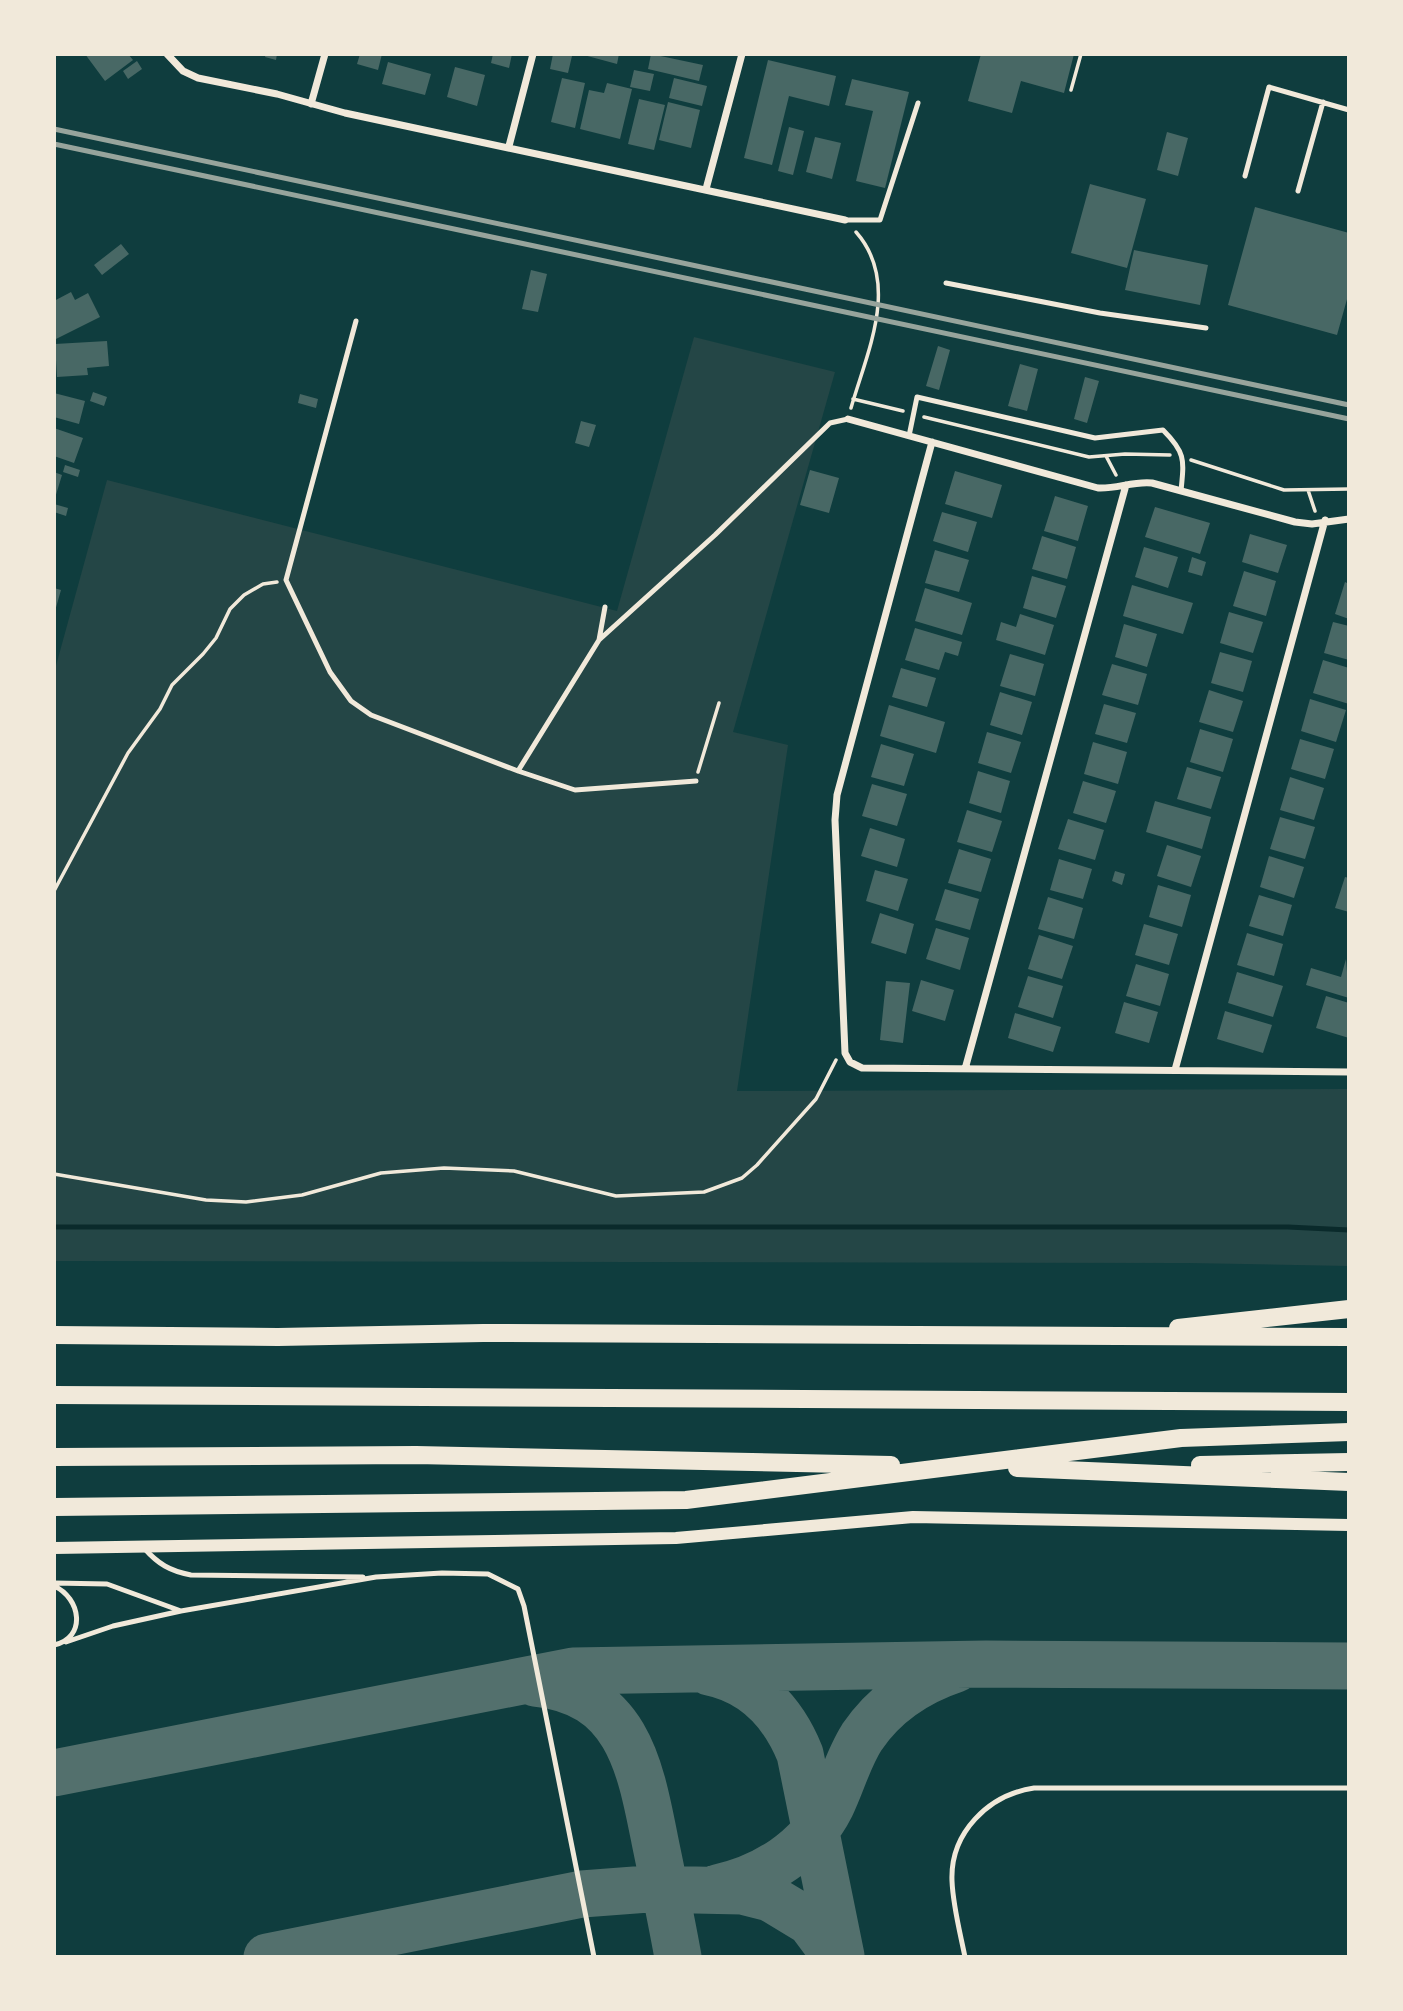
<svg xmlns="http://www.w3.org/2000/svg" width="1403" height="2011" viewBox="0 0 1403 2011" font-family="'Playfair Display',serif">
  <rect width="100%" height="100%" fill="#0f3d3e"/>
  <path fill="#244646" d="M694,337L835,372L733,732L788,745L737,1091L1349,1089V1266L1188,1263L54,1261V673L107,480L617,611Z"/>
  <g fill="none" stroke-linecap="round" stroke-linejoin="round">
    <path stroke="#0a2a2b" stroke-width="5" d="M54,1227H1288L1349,1230"/>
    <path stroke="#53706d" stroke-width="47" d="M709,1672C754,1681 783,1712 800,1754L841,1956
      M535,1683C627,1692 640,1765 655,1841C663,1880 671,1918 678,1957
      M54,1773L573,1671L986,1664L1349,1666
      M717,1888C764,1878 809,1850 831,1806C842,1783 848,1759 862,1737C885,1703 917,1682 956,1669
      M267,1957L582,1894L648,1889L742,1891L770,1898L810,1922L836,1957"/>
  </g>
  <path fill="#486865" d="M85,54H128L133,60L105,81Z
    M266,54H277L276,60L265,57Z
    M360,54H382L378,70L357,64Z
    M493,54H512L509,68L491,63Z
    M553,54L572,56L568,73L550,69Z
    M580,54H619L617,64Z
    M651,54L703,65L699,81L648,69Z
    M981,54H1074L1064,93L1021,81L1012,113L968,101Z
    M768,60L836,76L829,106L789,96L772,165L744,158Z
    M137,61L142,69L128,79L123,71Z
    M388,62L431,74L425,95L382,84Z
    M455,67L485,75L477,106L447,97Z
    M634,70L654,74L650,91L630,87Z
    M562,78L585,83L575,128L551,122Z
    M674,78L707,86L702,106L669,98Z
    M852,79L909,92L885,188L856,181L873,111L845,105Z
    M607,83L632,89L620,139L580,129L589,90L604,93Z
    M639,99L665,105L654,150L628,144Z
    M668,102L700,110L691,148L659,140Z
    M789,127L804,131L793,175L778,171Z
    M1167,132L1188,138L1178,176L1157,170Z
    M815,137L841,143L832,179L806,172Z
    M1090,184L1146,199L1127,268L1071,253Z
    M1255,207L1349,233V292L1337,335L1228,305Z
    M121,244L129,254L102,275L94,265Z
    M1134,250L1208,265L1200,305L1125,290Z
    M531,270L547,274L538,312L522,309Z
    M71,292L75,300L88,293L100,317L54,340V301Z
    M107,341L109,366L87,368L88,375L57,377L55,344Z
    M938,346L950,350L939,390L926,386Z
    M1020,364L1038,369L1027,411L1008,406Z
    M1085,377L1099,381L1087,423L1074,419Z
    M93,392L107,397L104,406L90,401Z
    M54,393L85,401L79,424L54,417Z
    M300,394L318,399L316,408L298,403Z
    M581,421L596,425L589,447L575,443Z
    M54,428L83,438L74,463L54,456Z
    M65,465L80,470L78,477L63,472Z
    M810,470L839,478L829,513L800,505Z
    M955,471L1002,485L992,518L945,504Z
    M54,472L62,475L55,498H54Z
    M1055,496L1088,506L1078,541L1044,531Z
    M54,504L68,508L66,516L54,512Z
    M1155,507L1210,523L1200,554L1145,537Z
    M942,512L977,522L968,552L933,541Z
    M1250,534L1287,545L1278,573L1242,562Z
    M1042,536L1076,547L1067,579L1032,569Z
    M1144,547L1178,557L1168,588L1135,577Z
    M935,550L969,560L959,592L925,583Z
    M1192,557L1206,562L1202,576L1188,572Z
    M1244,571L1276,581L1266,616L1233,606Z
    M1032,576L1066,586L1056,618L1023,608Z
    M1345,582L1349,584V619L1335,614Z
    M1132,585L1193,603L1183,634L1123,616Z
    M54,588L61,590L55,611H54Z
    M925,588L972,603L962,635L915,621Z
    M1229,612L1263,622L1253,653L1220,643Z
    M1020,614L1054,625L1045,655L996,640L1001,622L1016,627Z
    M1333,622L1349,626V660L1324,653Z
    M1124,624L1157,634L1147,667L1115,657Z
    M915,628L962,642L958,656L945,652L939,670L905,660Z
    M1220,652L1252,661L1243,692L1211,683Z
    M1010,654L1044,664L1035,696L1000,686Z
    M1323,660L1349,668V704L1313,693Z
    M1112,664L1147,674L1138,705L1102,695Z
    M901,668L936,678L927,707L892,697Z
    M1209,690L1243,701L1233,732L1199,722Z
    M1000,692L1032,702L1022,735L990,725Z
    M1310,699L1346,710L1336,742L1301,731Z
    M1104,704L1136,713L1127,743L1095,734Z
    M889,705L945,722L936,753L880,736Z
    M1200,729L1233,739L1223,772L1190,762Z
    M987,732L1021,742L1011,773L978,763Z
    M1300,739L1334,749L1325,779L1291,769Z
    M1093,742L1127,752L1118,784L1084,774Z
    M881,744L914,754L904,786L871,777Z
    M1187,767L1221,777L1211,809L1177,799Z
    M978,771L1010,781L1001,813L969,803Z
    M1290,777L1324,788L1314,820L1280,810Z
    M1083,781L1116,791L1106,823L1073,813Z
    M872,784L907,794L897,826L862,816Z
    M1155,801L1211,817L1202,849L1146,832Z
    M967,810L1002,821L992,852L957,842Z
    M1280,817L1315,827L1305,859L1270,849Z
    M1068,819L1104,830L1095,860L1058,849Z
    M870,828L905,839L897,867L861,856Z
    M1167,845L1201,856L1191,887L1157,876Z
    M959,849L991,859L981,892L948,883Z
    M1269,856L1304,867L1294,898L1260,887Z
    M1059,859L1092,869L1083,899L1050,890Z
    M875,870L908,879L898,911L866,901Z
    M1115,871L1125,874L1122,885L1112,881Z
    M1345,877L1349,878V912L1335,908Z
    M1158,885L1191,895L1182,927L1149,917Z
    M945,889L979,899L970,930L935,920Z
    M1259,895L1292,905L1283,936L1249,926Z
    M1048,897L1083,908L1074,939L1038,929Z
    M880,913L914,924L906,954L871,943Z
    M1144,924L1178,934L1169,965L1135,955Z
    M936,928L969,938L960,970L926,959Z
    M1247,933L1283,944L1274,976L1237,965Z
    M1039,935L1073,946L1062,979L1028,969Z
    M1346,959L1349,998L1306,985L1311,968L1341,977Z
    M1136,964L1169,974L1160,1006L1126,996Z
    M1237,972L1283,986L1273,1017L1228,1003Z
    M1028,976L1063,986L1053,1018L1018,1007Z
    M921,980L954,990L945,1021L912,1011Z
    M886,981L910,983L903,1043L880,1040Z
    M1326,996L1349,1003V1038L1316,1028Z
    M1124,1002L1158,1012L1149,1043L1115,1033Z
    M1225,1011L1272,1025L1263,1053L1217,1039Z
    M1015,1013L1061,1027L1053,1052L1008,1038Z"/>
  <g fill="none" stroke-linecap="round" stroke-linejoin="round">
    <path stroke="#f1e9da" stroke-width="3.5" d="M1071,90L1081,54
      M853,399L903,411
      M851,408C867,352 901,283 856,232
      M924,417L1089,457L1125,454L1170,455
      M1106,456L1116,475
      M1191,460L1284,490L1349,489
      M1308,490L1315,511
      M698,772L719,703
      M54,891L128,753L160,709L172,685L203,654L216,638L230,609L244,595L263,584L277,582
      M54,1174L206,1200L246,1202L302,1195L381,1173L444,1168L514,1171L616,1196L704,1192L742,1178L757,1165L816,1099L836,1060"/>
    <path stroke="#f1e9da" stroke-width="5" d="M1245,176L1269,87L1349,110
      M1298,191L1323,102
      M845,220H880L918,103
      M946,283L1100,313L1206,328
      M356,321L286,580L330,672L351,701L371,715L518,771L599,640
      M909,436L917,397L1095,438L1163,430C1186,453 1184,460 1181,491
      M605,607L599,640L715,535L830,423L848,419
      M518,771L575,790L696,781
      M144,1548C158,1564 170,1571 191,1575L363,1577
      M54,1583L107,1584L181,1611L113,1626L66,1642
      M54,1586C81,1598 87,1638 54,1645
      M181,1611L376,1577L442,1573L488,1574L518,1589L524,1606L594,1957
      M965,1957C960,1932 953,1906 952,1881C950,1833 988,1795 1034,1788H1349"/>
    <path stroke="#f1e9da" stroke-width="7" d="M167,54L183,71L198,78L277,94L345,113L845,220
      M311,104L325,54
      M509,146L533,54
      M706,189L742,54
      M848,419L1098,488C1117,489 1133,481 1152,483L1295,522L1312,524L1349,519
      M932,442L837,795L835,820L845,1053L850,1062L862,1068L1349,1072
      M965,1069L1126,485
      M1175,1070L1325,520"/>
    <path stroke="#f1e9da" stroke-width="12" d="M54,1548L676,1538L913,1517L1349,1525"/>
    <path stroke="#f1e9da" stroke-width="18" d="M1178,1328L1349,1309
      M54,1335L278,1337L483,1333L1349,1337
      M54,1395L1349,1402
      M54,1457L416,1455L891,1465
      M1200,1465L1349,1462
      M1017,1468L1349,1482
      M54,1507L686,1500L1181,1438L1349,1432"/>
    <path stroke="#97a49c" stroke-width="5" d="M54,129L1349,405
      M54,144L1349,419"/>
  </g>
  <rect width="1403" height="2011" fill="none" stroke="#f1e9da" stroke-width="112"/>
</svg>
